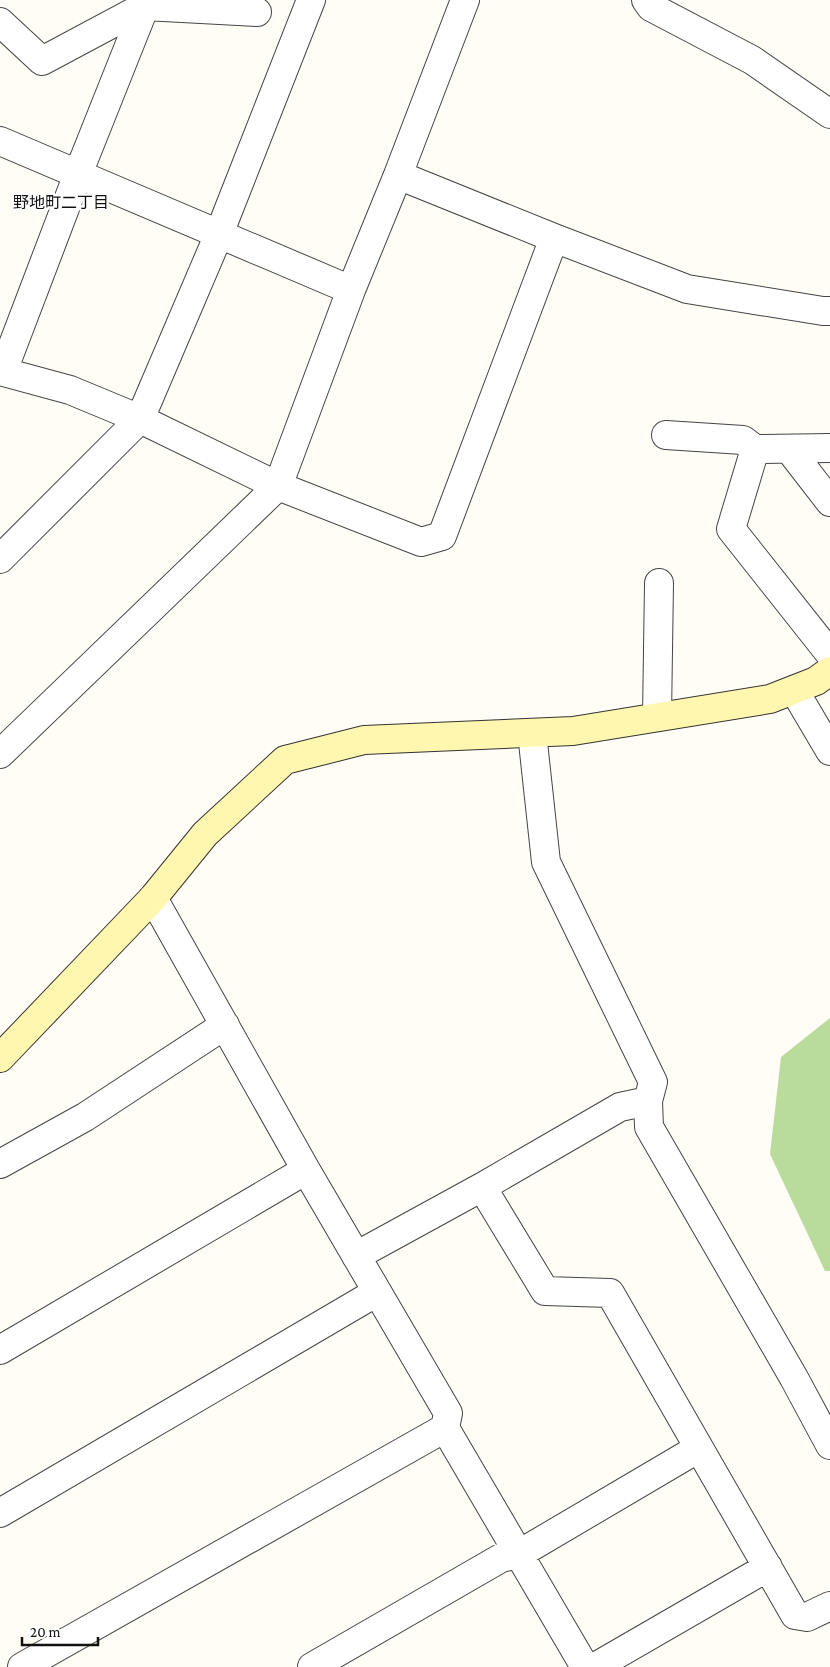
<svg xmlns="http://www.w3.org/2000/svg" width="830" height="1667" viewBox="0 0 830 1667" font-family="'Crimson Pro','Noto Sans JP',serif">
  <rect width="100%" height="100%" fill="#fffdf5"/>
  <path fill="#b9dc9c" d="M830,1018V1271H825L770,1154L781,1057Z"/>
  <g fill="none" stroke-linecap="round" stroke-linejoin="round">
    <g stroke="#444" stroke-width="30">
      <path id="street" d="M646,0L651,7L752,60L830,114
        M0,22L42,61L145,6L257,12
        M0,141L351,290
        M398,175L554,238L687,289L823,311H830
        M0,371L70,390L140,419L278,486L421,542L442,536L554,238
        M3,371L78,174L145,6
        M666,435L743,440L755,449
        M830,448L755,449L731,529L830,654
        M789,449L830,502
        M0,559L140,419L219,234L311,0
        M794,690L830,751
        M657,717L659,583
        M532,733L546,862L653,1082L648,1101L649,1127L794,1378L830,1445
        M0,754L278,486L351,290L398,175L465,0
        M153,898L306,1170L448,1413L445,1428L585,1667
        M0,1164L85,1117L225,1025
        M482,1187L545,1291L610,1293L795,1615L807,1617L830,1606
        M356,1256L482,1187L620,1107L648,1101
        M0,1350L306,1170
        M0,1513L377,1292
        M22,1667L445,1428
        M312,1667L501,1558L519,1554L699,1448
        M595,1667L768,1567"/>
    </g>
    <g stroke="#333" stroke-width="30">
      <path id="secondary" d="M0,1058L153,898L205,834L285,760L364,740L573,731L770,699L816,681L830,671"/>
    </g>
    <use href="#street" stroke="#fff" stroke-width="28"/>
    <use href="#secondary" stroke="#fff6b0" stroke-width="28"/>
  </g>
  <g text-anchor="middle" stroke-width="5" stroke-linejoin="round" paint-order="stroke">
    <g font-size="16" fill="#111" stroke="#fff">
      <text x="61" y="208">野地町二丁目</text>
    </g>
  </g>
  <path d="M22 1637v8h76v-8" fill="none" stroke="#111111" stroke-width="2.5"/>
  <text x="30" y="1637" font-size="15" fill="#111111" stroke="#ffffff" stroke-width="4" paint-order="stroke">20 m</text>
</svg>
